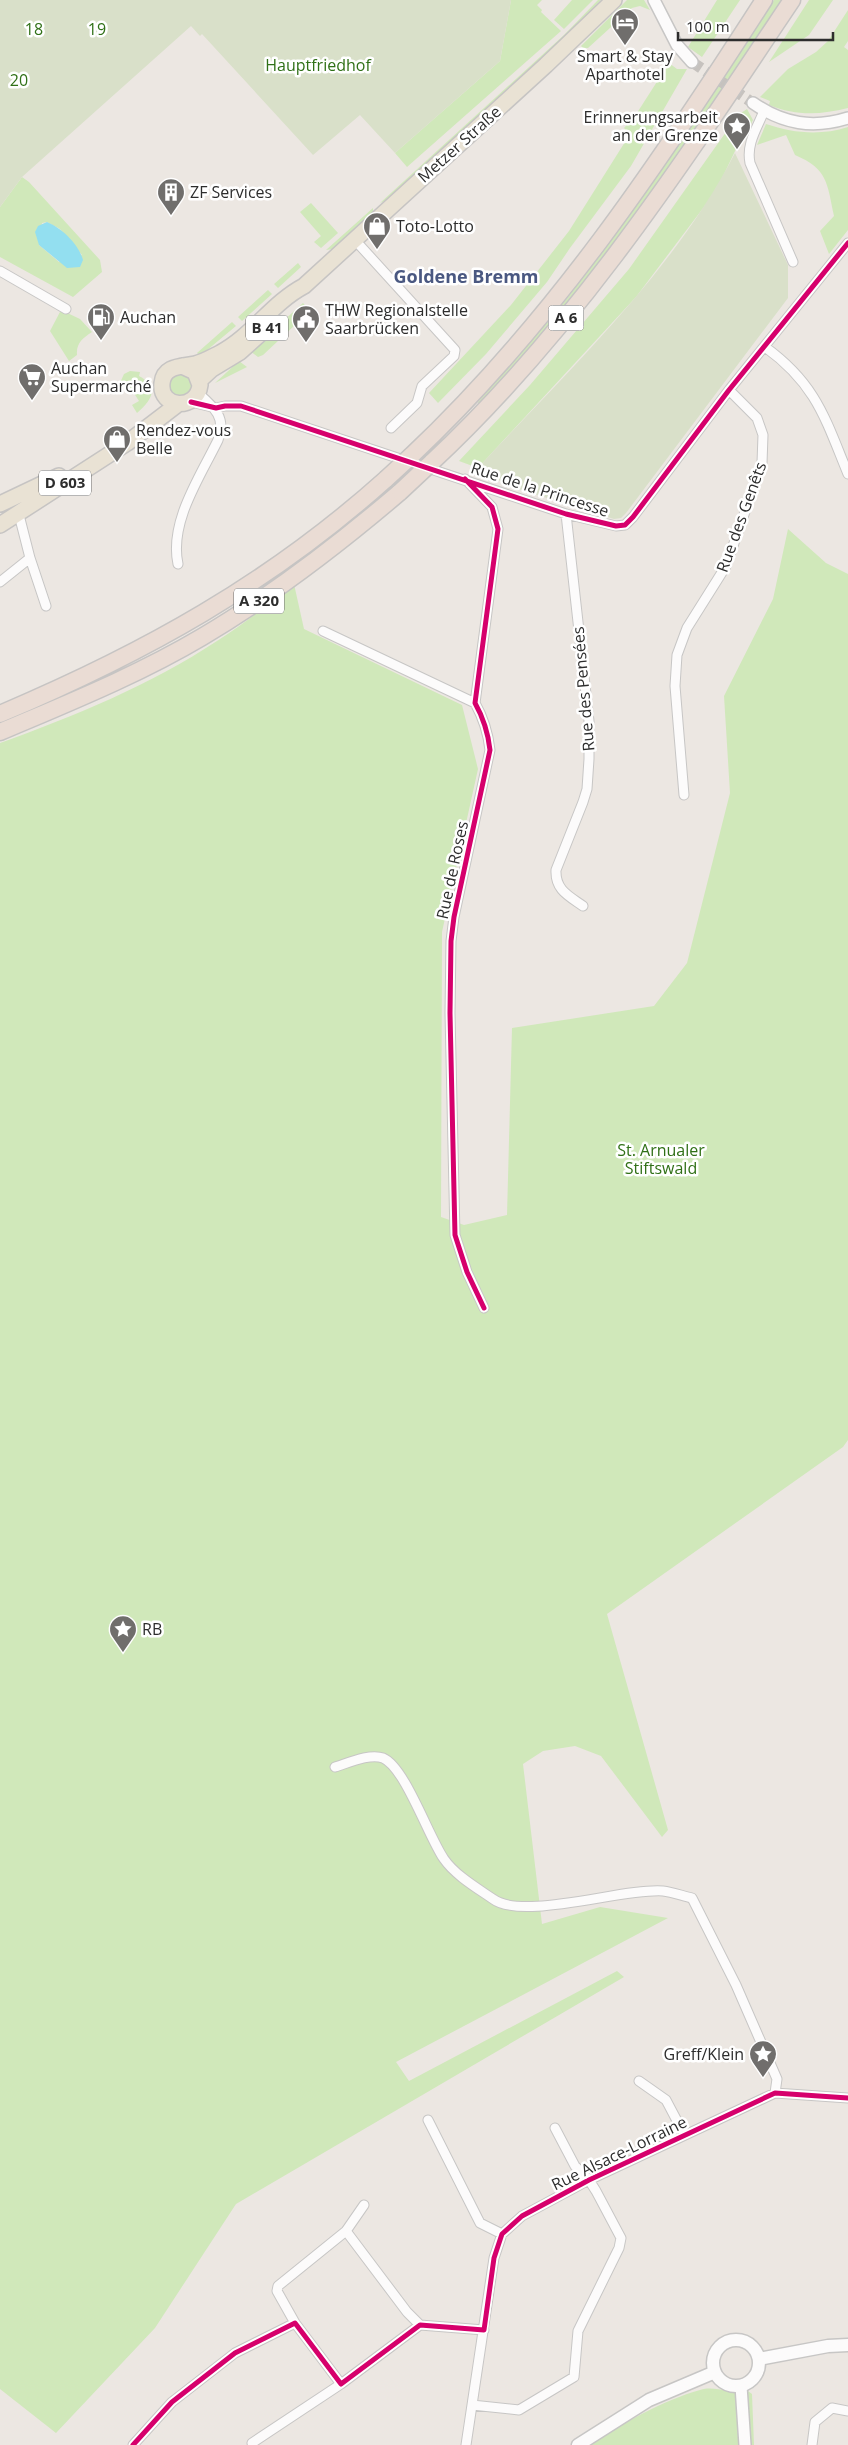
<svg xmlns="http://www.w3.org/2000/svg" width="848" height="2445" viewBox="0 0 848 2445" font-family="'Open Sans',sans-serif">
  <rect width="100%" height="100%" fill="#ece7e2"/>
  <path fill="#d0e8ba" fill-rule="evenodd" d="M511,0H542L537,5L542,10L541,12L561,31L407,167L395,153L500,61Z
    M572,0H593L564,29L554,20Z
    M598,0H601L566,37L387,200L380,203L564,35Z
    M627,0H644L650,10L640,6L632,8L588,48H583L581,46Z
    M717,0H740L702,57L688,47Z
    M774,0H784C730,80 678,161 620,238C577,297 528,353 479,407L478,402C515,360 552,319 586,274C653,186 713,93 774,0Z
    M809,0H833L809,35L769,62Z
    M848,10V41L844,47L848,50V108C820,115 796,116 769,105L770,101L760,97L788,69L816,52L828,41Z
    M669,63L677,69H687L631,166L570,248L547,282L486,354L438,403L429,393L511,305L569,231L630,134L624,128L635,116Z
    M747,109L753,120L742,142L736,149L716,191L636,297L478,468L459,461L530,385L629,269L738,115Z
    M766,124C793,133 820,136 848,127V230L829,254L820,231L834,216C827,183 828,169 795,155L786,135L757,145Z
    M22,177L29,182L100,260L102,272L73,297L0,257V207ZM47,222L60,229L82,255L59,262L39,245L42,223Z
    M311,203L338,233L321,248L314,242L321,236L300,212Z
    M373,208V212L333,249L326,250Z
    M298,263L301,267L278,288L274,284Z
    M268,290L272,294L242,321L238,317Z
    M303,303L310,311L263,355L258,357L250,351Z
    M61,310L80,319L92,332C83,338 76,343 77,355L69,361L50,331Z
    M232,322L236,326L200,356L197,353Z
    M239,361L247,367L215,383Z
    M130,371L140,372L139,376C160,387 152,400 137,413L132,405L139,401L126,381L119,385L124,374Z
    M181,372L192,378V391L183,398L171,394C167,380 168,378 181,372Z
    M788,529L826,563L848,574V1440L843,1447L607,1614L668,1830L662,1837L601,1756L575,1746L543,1751L523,1764L542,1924L600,1907L668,1918L396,2062L409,2081L617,1971L624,1977L236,2204L155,2328L56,2433L0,2389V743C75,716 150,685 217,641C244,624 269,603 294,584L304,629L462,705L478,769L442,932L441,1217L464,1225L507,1215L512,1028L654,1006L687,963L730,793L724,696L773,599Z
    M741,2386L752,2394L754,2445H591C622,2423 664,2400 700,2390C716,2385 725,2395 741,2386Z"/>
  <path fill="#d9e0c9" d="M0,0H511L500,61L395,153L360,115L313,155L202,34L200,36L191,26L22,177L0,207Z
    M735,153L788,265V298L626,513L621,518L614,519L509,486L478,468C569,369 673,273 735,153Z"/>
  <path fill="#93dff0" d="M47,222C62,228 79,245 83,260L80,267L67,268L39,245L35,232L38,226Z"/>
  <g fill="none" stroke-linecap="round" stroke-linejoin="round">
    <path stroke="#c6c2be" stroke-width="11" stroke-dasharray="11 5.5" stroke-linecap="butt" d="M692,62L753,103"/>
    <g stroke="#c7c6c5" stroke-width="11">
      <path id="minor" d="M764,111C757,128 746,144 750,163L793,262
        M354,239L455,350L454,356L422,386L417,403L391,428
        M0,271L66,309
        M765,347C816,384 825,418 848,474
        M191,402L216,408L225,406H241L566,514L616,526L625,525L633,517L729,390L848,243
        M465,479L492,507L498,529L475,703C484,719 488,732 490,750L454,917L451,941L450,1013L455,1235L467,1272L484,1308
        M566,514L589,721V759L587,789L583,802L556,870C555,890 569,896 583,906
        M30,558L46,606
        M178,564C169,522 200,477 218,440C227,418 214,407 198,393
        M0,582L30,558L18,511
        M323,631L475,703
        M684,795L675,686L677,655L687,628L726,566L762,463L763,435L757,418L729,390
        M335,1767C348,1763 370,1753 383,1758C405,1767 429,1838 444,1859C455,1875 477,1888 493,1899C523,1921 622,1888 663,1891C672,1892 683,1896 692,1898L736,1985L777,2079L775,2093
        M639,2081L666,2100L684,2134
        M428,2120L480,2223L502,2234
        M346,2231L407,2312L420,2325
        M341,2384L295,2323L277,2291L278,2286L346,2231L364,2205
        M472,2405L519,2410L574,2377L578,2331L619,2248L621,2238L596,2191L589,2180L575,2166L555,2128
        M252,2443L341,2384L420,2325L484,2330
        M133,2445L172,2402L235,2353L295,2323
        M466,2445L494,2258L502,2234L522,2216L589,2180L775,2093L848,2098
        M812,2445L815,2422L832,2408L848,2411"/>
    </g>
    <g stroke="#c7c6c5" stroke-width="14">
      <path id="tertiary" d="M654,0L677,45L692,62
        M753,103C783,124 813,129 848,118
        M741,2386L745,2445"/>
    </g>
    <g stroke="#c7c6c5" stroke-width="15">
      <path id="secondary" d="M713 2363a23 23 0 1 1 46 0a23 23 0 1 1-46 0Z
        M759,2359L828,2346L848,2345
        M578,2445L649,2400L715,2372"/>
    </g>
    <g stroke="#c6c4c3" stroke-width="18">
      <path id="primary" d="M182,366L195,372L200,385C197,411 159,409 162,383C164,365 182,367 195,364C204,362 212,357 220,353C252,336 272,303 304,286L546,65L614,0
        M199,381L212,369L240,352L269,326
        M0,504L59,476
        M0,525L127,443L178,404"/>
    </g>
    <g stroke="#c6c4c3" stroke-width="19">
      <path id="motorway" d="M411,456C552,323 660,162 764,0
        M431,463C575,329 683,163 792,0
        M0,714C144,653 269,584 386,479
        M0,732C68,703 138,675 202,637C273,595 338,545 400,492"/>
    </g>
    <use href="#minor" stroke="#fcfbfb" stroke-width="9"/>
    <use href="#tertiary" stroke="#fcfbfb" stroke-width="11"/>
    <use href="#secondary" stroke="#fcfbfb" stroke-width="12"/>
    <use href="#primary" stroke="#e9e2d4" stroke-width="15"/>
    <use href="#motorway" stroke="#eadcd4" stroke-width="16"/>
    <g stroke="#c6c4c3" stroke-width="19" stroke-linecap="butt">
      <path id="motorway-bridge" d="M386,479L411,456
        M400,492L431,463"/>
    </g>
    <use href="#motorway-bridge" stroke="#eadcd4" stroke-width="16"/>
    <g stroke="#fff" stroke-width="8">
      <path id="cycleway" d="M191,402L216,408L225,406H241L566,514L616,526L625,525L633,517L729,390L848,243
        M465,479L492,507L498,529L475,703C484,719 488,732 490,750L454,917L451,941L450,1013L455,1235L467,1272L484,1308
        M133,2445L172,2402L235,2353L295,2323L341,2384L420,2325L484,2330L494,2258L502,2234L522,2216L589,2180L775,2093L848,2098"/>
    </g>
    <use href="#cycleway" stroke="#d6006c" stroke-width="5"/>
  </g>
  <defs>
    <g id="hotel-pin" transform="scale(1.4375)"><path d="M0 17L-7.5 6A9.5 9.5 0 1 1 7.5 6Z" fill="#706e6c" stroke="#fff"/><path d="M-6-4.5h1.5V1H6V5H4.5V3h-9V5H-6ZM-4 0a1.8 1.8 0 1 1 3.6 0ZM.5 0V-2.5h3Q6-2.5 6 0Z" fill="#fff"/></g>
    <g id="sight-pin" transform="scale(1.4375)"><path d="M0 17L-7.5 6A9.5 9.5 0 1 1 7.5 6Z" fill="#706e6c" stroke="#fff"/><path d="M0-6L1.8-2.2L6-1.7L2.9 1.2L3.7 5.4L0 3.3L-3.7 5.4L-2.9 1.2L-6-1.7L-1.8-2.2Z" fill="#fff"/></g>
    <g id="building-pin" transform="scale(1.4375)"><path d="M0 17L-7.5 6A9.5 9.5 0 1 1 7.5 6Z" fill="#706e6c" stroke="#fff"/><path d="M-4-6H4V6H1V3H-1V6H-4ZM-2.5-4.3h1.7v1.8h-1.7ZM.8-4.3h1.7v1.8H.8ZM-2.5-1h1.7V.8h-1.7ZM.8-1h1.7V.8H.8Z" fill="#fff"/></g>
    <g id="shop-pin" transform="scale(1.4375)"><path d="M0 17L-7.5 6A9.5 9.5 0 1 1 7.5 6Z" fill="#706e6c" stroke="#fff"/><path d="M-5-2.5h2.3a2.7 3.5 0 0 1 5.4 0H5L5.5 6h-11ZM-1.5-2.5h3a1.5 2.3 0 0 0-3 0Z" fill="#fff"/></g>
    <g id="fuel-pin" transform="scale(1.4375)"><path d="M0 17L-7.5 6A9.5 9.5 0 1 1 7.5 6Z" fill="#706e6c" stroke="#fff"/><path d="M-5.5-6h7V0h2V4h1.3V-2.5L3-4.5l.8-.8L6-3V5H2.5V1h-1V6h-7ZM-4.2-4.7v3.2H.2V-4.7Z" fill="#fff"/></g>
    <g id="civic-pin" transform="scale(1.4375)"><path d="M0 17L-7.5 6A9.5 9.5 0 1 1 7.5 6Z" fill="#706e6c" stroke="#fff"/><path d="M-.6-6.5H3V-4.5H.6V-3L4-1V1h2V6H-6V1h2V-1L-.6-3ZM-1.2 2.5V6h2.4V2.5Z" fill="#fff"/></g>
    <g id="supermarket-pin" transform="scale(1.4375)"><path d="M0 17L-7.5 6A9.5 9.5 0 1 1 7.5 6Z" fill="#706e6c" stroke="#fff"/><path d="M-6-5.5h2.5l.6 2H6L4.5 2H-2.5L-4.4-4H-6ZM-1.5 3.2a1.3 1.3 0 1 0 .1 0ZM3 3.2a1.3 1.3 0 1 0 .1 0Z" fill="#fff"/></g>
  </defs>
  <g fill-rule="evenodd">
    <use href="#hotel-pin" x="625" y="22"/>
    <use href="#sight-pin" x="737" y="126"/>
    <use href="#building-pin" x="171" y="192"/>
    <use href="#shop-pin" x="377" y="226"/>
    <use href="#fuel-pin" x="101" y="317"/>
    <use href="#civic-pin" x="306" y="319"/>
    <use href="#supermarket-pin" x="32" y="377"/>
    <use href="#shop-pin" x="117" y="439"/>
    <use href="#sight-pin" x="123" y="1629"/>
    <use href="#sight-pin" x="763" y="2054"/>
  </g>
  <g text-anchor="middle" stroke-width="5" stroke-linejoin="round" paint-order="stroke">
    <g fill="#fff" stroke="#6c6c6c" stroke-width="1">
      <rect x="548.5" y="305.5" width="35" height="25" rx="4"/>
      <rect x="246" y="315.5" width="42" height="25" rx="4"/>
      <rect x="39" y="470.5" width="52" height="25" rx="4"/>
      <rect x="234" y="588.5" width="50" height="25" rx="4"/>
    </g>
    <g font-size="15" font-weight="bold" fill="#2d2d2d">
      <text x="566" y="323">A 6</text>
      <text x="267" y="333">B 41</text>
      <text x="65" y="488">D 603</text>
      <text x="259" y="606">A 320</text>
    </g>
    <g font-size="16" fill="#307017" stroke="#fff">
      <text x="34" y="35">18</text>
      <text x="97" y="35">19</text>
      <text x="318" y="71">Hauptfriedhof</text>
      <text x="19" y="86">20</text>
      <text x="661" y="1156">St. Arnualer<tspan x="661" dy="18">Stiftswald</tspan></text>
    </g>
    <g font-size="16" fill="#2d2d2d" stroke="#fff" text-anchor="start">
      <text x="625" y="62" text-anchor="middle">Smart &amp; Stay<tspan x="625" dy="18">Aparthotel</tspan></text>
      <text x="718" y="123" text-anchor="end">Erinnerungsarbeit<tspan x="718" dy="18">an der Grenze</tspan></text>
      <text x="190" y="198">ZF Services</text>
      <text x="396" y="232">Toto-Lotto</text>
      <text x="325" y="316">THW Regionalstelle<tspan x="325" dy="18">Saarbrücken</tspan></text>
      <text x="120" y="323">Auchan</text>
      <text x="51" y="374">Auchan<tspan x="51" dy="18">Supermarché</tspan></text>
      <text x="136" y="436">Rendez-vous<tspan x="136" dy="18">Belle</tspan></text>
      <text x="142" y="1635">RB</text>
      <text x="744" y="2060" text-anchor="end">Greff/Klein</text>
    </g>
    <g font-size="16" fill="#2d2d2d" stroke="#fff">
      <text transform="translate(459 144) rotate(-42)" y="6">Metzer Straße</text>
      <text transform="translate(540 489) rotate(18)" y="6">Rue de la Princesse</text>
      <text transform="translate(741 517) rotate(-70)" y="6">Rue des Genêts</text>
      <text transform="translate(583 689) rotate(-95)" y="6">Rue des Pensées</text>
      <text transform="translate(452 870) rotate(-78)" y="6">Rue de Roses</text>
      <text transform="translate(619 2153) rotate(-26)" y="6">Rue Alsace-Lorraine</text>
    </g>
    <g font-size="18" font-weight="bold" fill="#4a5881" stroke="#fff">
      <text x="466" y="283">Goldene Bremm</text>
    </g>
  </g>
  <path d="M678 32v8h155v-8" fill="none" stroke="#2d2d2d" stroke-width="2.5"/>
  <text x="686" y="32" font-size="15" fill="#2d2d2d" stroke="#ffffff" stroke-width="4" paint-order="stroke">100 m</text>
</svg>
